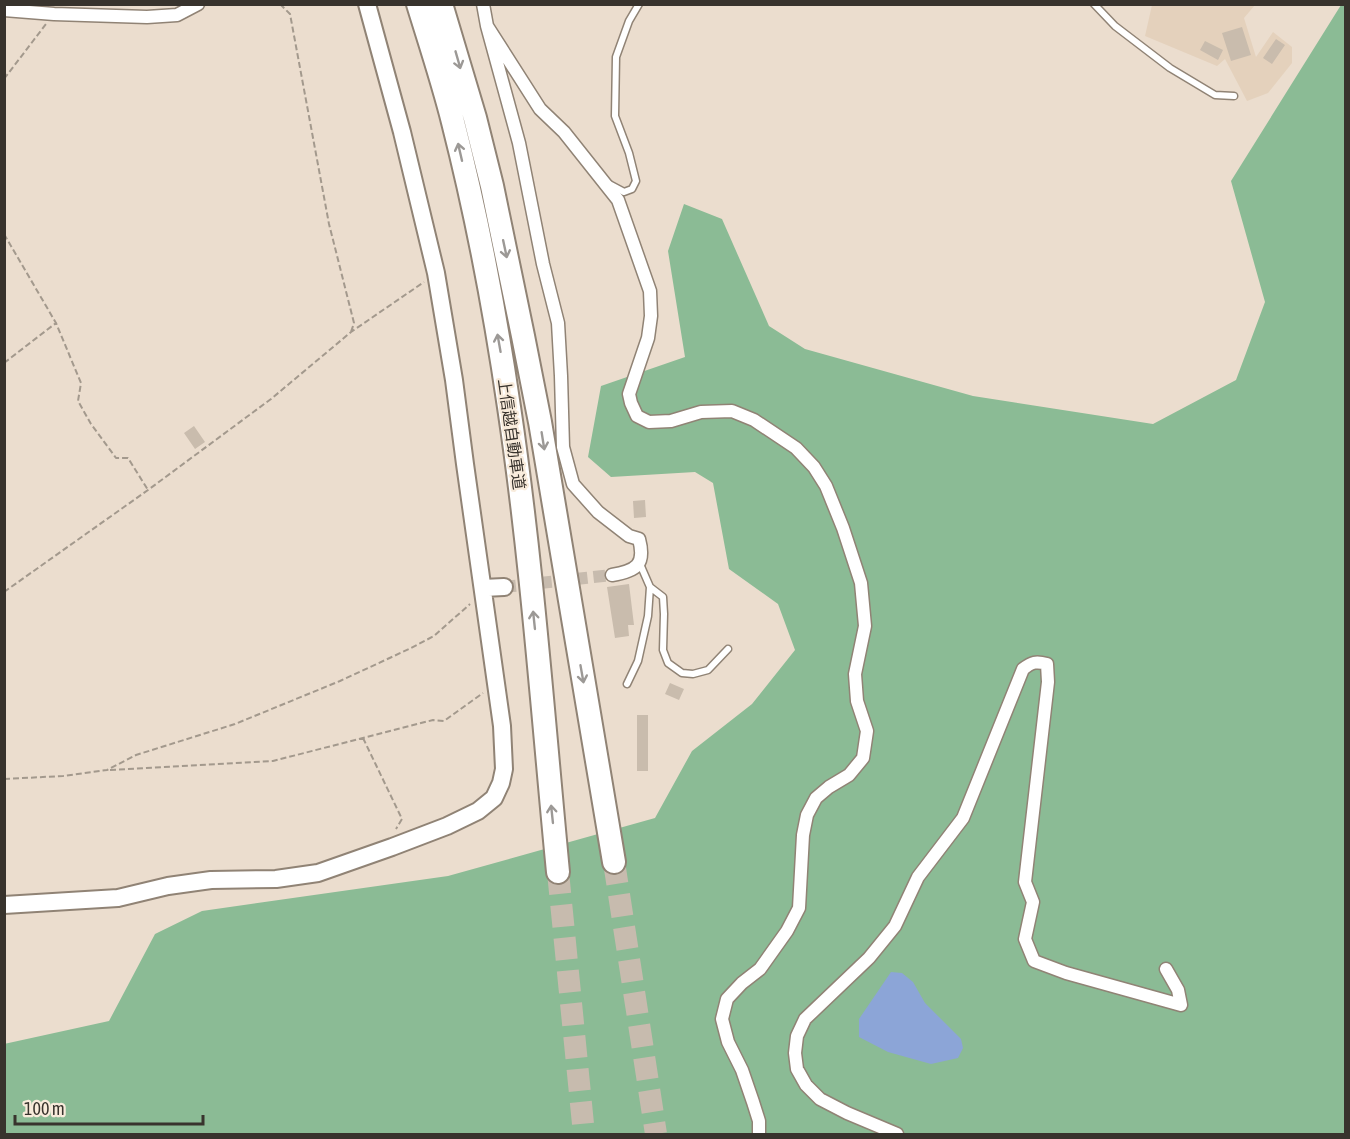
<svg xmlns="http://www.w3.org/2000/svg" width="1350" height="1139" viewBox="0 0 1350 1139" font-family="'Asap Condensed','Noto Sans JP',sans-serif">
  <rect width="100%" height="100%" fill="#ebddce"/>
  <path fill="#e4d1bc" d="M1152,5H1255L1244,18L1256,57L1273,32L1292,47V63L1268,93L1247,101L1225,59L1217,66L1145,36Z"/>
  <path fill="#8bbb95" d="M1341,5H1345V1134H5L4,1044L109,1021L155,934L202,911L448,876L655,818L692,751L752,704L795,650L778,604L729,569L713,483L695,472L611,477L588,457L601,386L685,357L668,251L684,204L722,219L769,326L805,349L973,396L1153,424L1236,380L1265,302L1231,181Z"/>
  <path fill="#8ca5d7" d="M891,972L902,973L913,982L925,1003L961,1039L963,1048L958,1058L931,1064L888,1052L859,1037V1019Z"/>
  <path fill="#c9bcad" d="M1242,27L1251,55L1231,61L1222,33Z
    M1276,39L1285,45L1272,64L1263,58Z
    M1205,41L1223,50L1218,60L1200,50Z
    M194,426L205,442L195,449L184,433Z
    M645,500L646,517L634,518L633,501Z
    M629,584L634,625H628L629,636L615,638L607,587Z
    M670,683L684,689L679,700L665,694Z
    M637,715H648V771H637Z"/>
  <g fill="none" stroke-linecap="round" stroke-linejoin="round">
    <path stroke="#c7bbae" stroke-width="12" stroke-dasharray="12 6" stroke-linecap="butt" d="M504,587L612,575"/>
    <path stroke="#c7bbae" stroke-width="22" stroke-dasharray="22 11" stroke-linecap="butt" d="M614,862L656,1134
      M558,872L584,1134"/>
    <g stroke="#908375" stroke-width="9">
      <path id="lane" d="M1094,4L1115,26L1170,68L1215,95L1234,96
        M609,184L624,192L632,189L636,181L629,153L615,116L616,57L629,21L639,4
        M640,564L650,587L663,597L664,614L663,650L668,663L682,673L693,674L708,670L728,649
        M627,684L638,661L648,616L650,587"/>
    </g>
    <g stroke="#908375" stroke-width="15">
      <path id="street" d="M483,4L487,26L519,143L543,264L558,323L561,376L563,447L573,484L598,512L629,536L639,539C646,565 636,571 612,575
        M4,10L54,14L147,17L177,15L198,4
        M487,26L540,109L564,132L618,200L650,291L651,316L648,338L629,394L631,403L637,416L649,422L671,421L701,412L732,411L754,420L796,448L814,467L826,486L843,528L861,583L865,626L855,674L857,701L867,731L863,758L849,775L829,787L816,798L807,815L803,835L799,908L787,931L760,969L742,983L727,999L722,1019L728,1042L742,1070L753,1102L759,1121V1134
        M897,1134L847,1113L820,1099L806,1085L797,1069L795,1053L797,1036L805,1019L869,958L895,926L918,877L963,818L1023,669C1032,662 1036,661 1047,664L1048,682L1025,882L1033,902L1025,939L1034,961L1066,973L1181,1005L1178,990L1166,969"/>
    </g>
    <g stroke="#908375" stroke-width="20">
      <path id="secondary" d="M483,588L504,587
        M4,905L118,898L168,886L211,880L276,879L318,873L392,847L447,826L478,811L494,798L501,783L504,769L502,726L465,464L454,380L436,273L402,132L367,4"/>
    </g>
    <g stroke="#908375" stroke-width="26">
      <path id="highway" d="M418,4C430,43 443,82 453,122C477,216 495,311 509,407C532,561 543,717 558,872
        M441,4L475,118L492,186L523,336L540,422L614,862"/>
    </g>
    <path stroke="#a3998d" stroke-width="2" stroke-dasharray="6 3" stroke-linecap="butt" d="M280,4L290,14L329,224L354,323L351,332
      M4,79L46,24
      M4,234L56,323L81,383L78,401L91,424L116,458H128L148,490
      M4,363L56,323
      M4,592L148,490L271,399L351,332L424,282
      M363,738L402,819L396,829
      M110,770L273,761L433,720L444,721L483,693
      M4,779L63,776L107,770L136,755L235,724L340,681L409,649L434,636L470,604"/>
    <use href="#lane" stroke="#fff" stroke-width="6"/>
    <use href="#street" stroke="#fff" stroke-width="12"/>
    <use href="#secondary" stroke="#fff" stroke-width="16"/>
    <use href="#highway" stroke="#fff" stroke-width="22"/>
  </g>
  <defs><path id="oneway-shaft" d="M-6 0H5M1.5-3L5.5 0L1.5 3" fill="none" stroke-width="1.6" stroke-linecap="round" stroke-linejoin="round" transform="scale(1.5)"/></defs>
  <g stroke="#9c9996">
    <use href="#oneway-shaft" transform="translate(458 60) rotate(74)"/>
    <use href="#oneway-shaft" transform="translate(460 152) rotate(-103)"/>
    <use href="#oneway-shaft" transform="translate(505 249) rotate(78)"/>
    <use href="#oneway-shaft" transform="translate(499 343) rotate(-100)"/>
    <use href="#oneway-shaft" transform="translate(543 441) rotate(81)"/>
    <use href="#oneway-shaft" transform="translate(534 620) rotate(-96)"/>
    <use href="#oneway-shaft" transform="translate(582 674) rotate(80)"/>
    <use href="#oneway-shaft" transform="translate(552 814) rotate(-96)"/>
  </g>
  <g text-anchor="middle" stroke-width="4.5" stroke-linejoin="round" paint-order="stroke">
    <g font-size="16" fill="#38332d" stroke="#f8ebdb">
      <text transform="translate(512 434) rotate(82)" y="6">上信越自動車道</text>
    </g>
  </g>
  <rect width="1350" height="1139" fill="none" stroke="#38332d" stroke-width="12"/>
  <path d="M15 1115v9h188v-9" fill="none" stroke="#38332d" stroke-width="3"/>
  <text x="24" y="1115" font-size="18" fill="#38332d" stroke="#f8ebdb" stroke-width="4.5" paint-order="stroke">100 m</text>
</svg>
